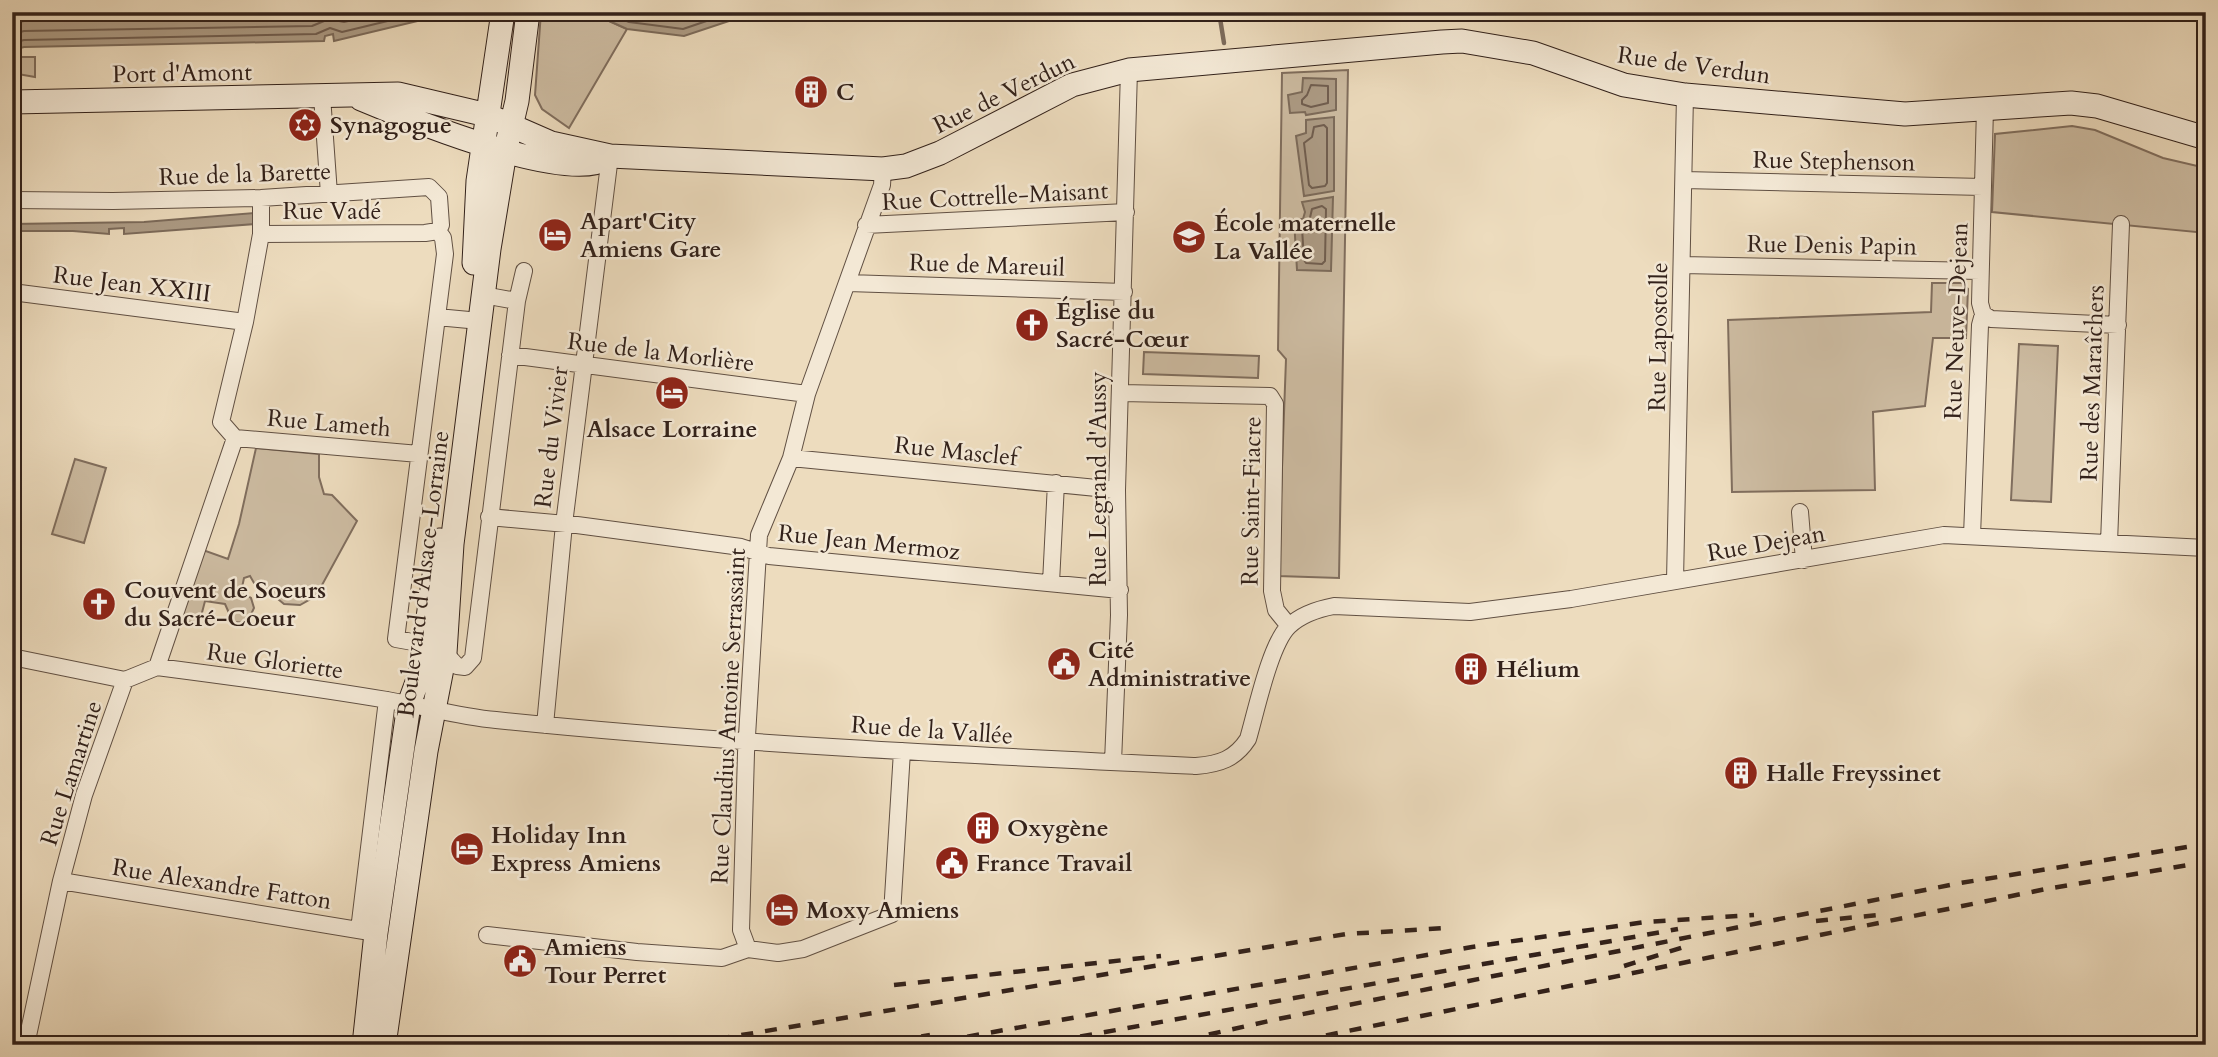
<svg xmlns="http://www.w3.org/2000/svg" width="2218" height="1057" viewBox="0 0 2218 1057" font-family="Cardo,serif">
  <rect width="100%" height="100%" fill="#eddcbe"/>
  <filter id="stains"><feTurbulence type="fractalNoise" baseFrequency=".00286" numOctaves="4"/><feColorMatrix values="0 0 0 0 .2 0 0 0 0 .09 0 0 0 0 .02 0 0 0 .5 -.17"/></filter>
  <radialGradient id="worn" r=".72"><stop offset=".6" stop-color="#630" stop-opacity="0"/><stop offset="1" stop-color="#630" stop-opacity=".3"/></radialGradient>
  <path fill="#cdbca2" stroke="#806e5e" stroke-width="2" d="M541,12H589L627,29L569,128L542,109L535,95Z
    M12,57H35V77L12,73Z
    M1348,70L1339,578L1278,576L1286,359L1278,350L1282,73Z
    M2072,126L2095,130L2163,158L2206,168V233L1992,212L1995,134Z
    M1932,283H1962L1968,289L1966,338H1933L1925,406L1873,412L1875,490L1732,492L1728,320L1931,312Z
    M2019,344L2058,346L2051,502L2011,500Z
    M1144,352L1259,356L1258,378L1143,374Z
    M256,448L319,454V477L324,494L332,495L357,521L316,596L300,605L284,604L261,585L254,583L250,576L244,578L241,592L251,598L254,608L247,623L233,622L225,604L205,601L199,624L178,620L203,550L228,559L239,524Z
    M75,459L106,468L84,543L52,534Z"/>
  <path fill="#ad9c86" stroke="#7c6b5b" stroke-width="2" d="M12,12H455L334,41L333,34L325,36L324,41L24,47L12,50Z
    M589,12H756L684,36L627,29Z
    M1303,78L1336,79V110L1306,115L1305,112L1290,113L1288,95L1302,92Z
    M1334,117V191L1304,196L1296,136L1306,133V120Z
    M1333,197L1331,271L1297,270L1294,219H1303L1305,212L1302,202Z
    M254,213L255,224L124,234V228L109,229V234L73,231H12V224L144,222Z"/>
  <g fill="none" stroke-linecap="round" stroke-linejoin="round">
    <path stroke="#705e50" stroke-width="2" d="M606,12L629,22L683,29L733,12
      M628,12L682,20L705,12
      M12,23L24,21L308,15L314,12
      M12,34L24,31L312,26L329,19L344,22L386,12
      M12,43L24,40L316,34L330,28L342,32L425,12
      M1311,85L1328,86V103L1311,107L1302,104V100L1307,95Z
      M1324,125L1327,128V183L1325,186L1312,188L1309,185L1304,143L1312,137L1314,127Z
      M1322,206L1326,209L1325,261L1322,264L1306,263L1304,260L1302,228L1309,222L1312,209Z"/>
    <path stroke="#7c6b5b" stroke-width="4.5" d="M1219,12L1224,43"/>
    <g stroke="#615043" stroke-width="18">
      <path id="street" d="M322,96L329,194
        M1684,180L1983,187
        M261,198V234L425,233L438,231
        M12,200L113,201L261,198L429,187L439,197L441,225L438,231
        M866,225L1126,212
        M1682,265L1980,271
        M848,283L1124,292
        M12,292L245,322
        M483,295L517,301
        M1983,314L1991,319L2118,325
        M437,317L469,320
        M510,355L807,394
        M1121,393L1270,396L1275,404L1272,591L1276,610L1289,626
        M235,438L221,422L245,322L261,234
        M235,438L419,454
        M791,458L1117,490
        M1800,512L1804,560
        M489,517L577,525L741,547L769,556L1120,590
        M1972,536L1980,325L1983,314L1980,303L1985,108
        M2109,543L2121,224
        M1675,581L1685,95
        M1051,583L1056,483
        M424,644L396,639L445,254L443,238L438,231
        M445,653L457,666L465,667L473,658L517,301L524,271
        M12,657L125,680L157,667C234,677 311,687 387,700C423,706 459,717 496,720C729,744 963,755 1196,766C1220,764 1235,759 1248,739C1256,712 1270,644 1289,626C1302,614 1318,609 1334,606L1470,612L1571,599L1944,535L2206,548
        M157,667L235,438
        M545,725L564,524L610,156
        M1113,762L1119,615L1117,490L1129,70
        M61,881L376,933
        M359,930L387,700
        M487,935L637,952L722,958L748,949L778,953L803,949L892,914L902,751
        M748,949L741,930L746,753L759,535L791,458L807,394L882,185L883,169
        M26,1045L61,881L84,795L125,680"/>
    </g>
    <g stroke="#32211a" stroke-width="25">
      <path id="secondary" d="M361,99C404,117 567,184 605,159
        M12,102L398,94L487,115L551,143L610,156L883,169L906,166L940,153L1072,85L1129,70L1442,42L1462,41L1533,53L1624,85L1685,95L1905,114L2071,103L2097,106L2206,138
        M474,263L478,181L503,12
        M364,1045L376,933L409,704L420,674L439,540
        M384,1045L426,751L445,653L452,544L489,249L505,152L517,101L528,12"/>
    </g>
    <use href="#street" stroke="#f3e8d5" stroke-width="16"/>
    <use href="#secondary" stroke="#f3e8d5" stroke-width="23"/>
    <path stroke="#32211a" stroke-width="4.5" stroke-dasharray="12 12" stroke-linecap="butt" d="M1816,921L1879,915
      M1624,966L1687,946
      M894,985L1161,956
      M694,1043L1346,934L1447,928
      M874,1045L930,1035
      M920,1045L1472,947L1645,922L1754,915
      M1033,1045L1678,929
      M1162,1045L1278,1019L1960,883L2206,844
      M1279,1045L2046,889L2206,862"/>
  </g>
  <defs>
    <g id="building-disc" transform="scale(1.75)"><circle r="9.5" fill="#8f2418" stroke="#f3e8d5"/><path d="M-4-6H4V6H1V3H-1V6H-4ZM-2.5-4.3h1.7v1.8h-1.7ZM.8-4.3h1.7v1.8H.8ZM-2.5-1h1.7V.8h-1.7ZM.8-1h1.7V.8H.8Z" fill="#fff"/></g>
    <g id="synagogue-disc" transform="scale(1.75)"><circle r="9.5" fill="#8f2418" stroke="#f3e8d5"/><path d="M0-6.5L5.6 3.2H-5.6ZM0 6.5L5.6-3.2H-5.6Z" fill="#fff"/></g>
    <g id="hotel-disc" transform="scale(1.75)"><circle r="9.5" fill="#8f2418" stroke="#f3e8d5"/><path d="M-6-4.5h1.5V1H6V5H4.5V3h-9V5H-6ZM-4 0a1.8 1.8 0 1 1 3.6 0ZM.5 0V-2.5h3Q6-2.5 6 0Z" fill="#fff"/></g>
    <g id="school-disc" transform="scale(1.75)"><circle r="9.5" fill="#8f2418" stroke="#f3e8d5"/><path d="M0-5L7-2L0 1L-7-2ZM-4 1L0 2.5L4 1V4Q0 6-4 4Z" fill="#fff"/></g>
    <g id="church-disc" transform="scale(1.75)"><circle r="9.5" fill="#8f2418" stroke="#f3e8d5"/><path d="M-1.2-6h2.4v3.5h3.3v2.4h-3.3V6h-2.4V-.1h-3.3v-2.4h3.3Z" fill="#fff"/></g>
    <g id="civic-disc" transform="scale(1.75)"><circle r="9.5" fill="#8f2418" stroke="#f3e8d5"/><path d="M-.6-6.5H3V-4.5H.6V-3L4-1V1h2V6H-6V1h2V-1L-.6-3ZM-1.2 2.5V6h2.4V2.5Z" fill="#fff"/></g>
  </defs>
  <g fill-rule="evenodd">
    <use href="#building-disc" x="811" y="92"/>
    <use href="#synagogue-disc" x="305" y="125"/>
    <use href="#hotel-disc" x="555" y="235"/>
    <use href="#school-disc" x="1189" y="237"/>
    <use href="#church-disc" x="1032" y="325"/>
    <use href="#hotel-disc" x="672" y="393"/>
    <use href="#church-disc" x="99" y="604"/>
    <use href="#civic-disc" x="1064" y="664"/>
    <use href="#building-disc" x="1471" y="669"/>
    <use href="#building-disc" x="1741" y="773"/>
    <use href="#building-disc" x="983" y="828"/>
    <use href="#hotel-disc" x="467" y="849"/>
    <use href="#civic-disc" x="952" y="863"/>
    <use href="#hotel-disc" x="782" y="910"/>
    <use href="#civic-disc" x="520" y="961"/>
  </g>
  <g text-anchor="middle" stroke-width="5" stroke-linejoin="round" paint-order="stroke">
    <g font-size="24" fill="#32211a" stroke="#f3e8d5">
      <text transform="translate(1694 65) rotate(8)" y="8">Rue de Verdun</text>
      <text transform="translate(182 73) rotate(-1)" y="8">Port d'Amont</text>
      <text transform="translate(1004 93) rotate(-26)" y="8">Rue de Verdun</text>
      <text transform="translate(1834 161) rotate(1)" y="8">Rue Stephenson</text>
      <text transform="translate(245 174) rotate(-2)" y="8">Rue de la Barette</text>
      <text transform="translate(995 196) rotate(-3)" y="8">Rue Cottrelle-Maisant</text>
      <text x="332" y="219">Rue Vadé</text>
      <text transform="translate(1832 245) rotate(1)" y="8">Rue Denis Papin</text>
      <text transform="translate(987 265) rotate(2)" y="8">Rue de Mareuil</text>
      <text transform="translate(132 284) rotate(7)" y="8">Rue Jean XXIII</text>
      <text transform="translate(1956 321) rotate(-88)" y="8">Rue Neuve-Dejean</text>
      <text transform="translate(1658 337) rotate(-89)" y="8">Rue Lapostolle</text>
      <text transform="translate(661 352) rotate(7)" y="8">Rue de la Morlière</text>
      <text transform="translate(2092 383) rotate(-88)" y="8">Rue des Maraîchers</text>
      <text transform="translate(329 423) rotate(5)" y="8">Rue Lameth</text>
      <text transform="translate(551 437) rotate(-83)" y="8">Rue du Vivier</text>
      <text transform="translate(956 451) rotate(6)" y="8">Rue Masclef</text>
      <text transform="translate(1098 479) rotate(-90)" y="8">Rue Legrand d'Aussy</text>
      <text transform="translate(1251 501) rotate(-89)" y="8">Rue Saint-Fiacre</text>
      <text transform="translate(869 542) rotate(6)" y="8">Rue Jean Mermoz</text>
      <text transform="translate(1766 543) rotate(-10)" y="8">Rue Dejean</text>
      <text transform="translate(423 574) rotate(-83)" y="8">Boulevard d'Alsace-Lorraine</text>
      <text transform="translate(275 661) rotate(8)" y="8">Rue Gloriette</text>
      <text transform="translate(728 716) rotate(-87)" y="8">Rue Claudius Antoine Serrassaint</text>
      <text transform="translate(932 730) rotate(4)" y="8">Rue de la Vallée</text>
      <text transform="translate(71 773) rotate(-72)" y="8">Rue Lamartine</text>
      <text transform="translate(222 884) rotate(9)" y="8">Rue Alexandre Fatton</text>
    </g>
    <g font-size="24" font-weight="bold" fill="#32211a" stroke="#f3e8d5" text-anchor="start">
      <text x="836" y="100">C</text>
      <text x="330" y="133">Synagogue</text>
      <text x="580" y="229">Apart'City<tspan x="580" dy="28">Amiens Gare</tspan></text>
      <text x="1214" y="231">École maternelle<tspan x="1214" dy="28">La Vallée</tspan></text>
      <text x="1056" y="319">Église du<tspan x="1056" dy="28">Sacré-Cœur</tspan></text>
      <text x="672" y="437" text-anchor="middle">Alsace Lorraine</text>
      <text x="124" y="598">Couvent de Soeurs<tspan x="124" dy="28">du Sacré-Coeur</tspan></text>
      <text x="1088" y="658">Cité<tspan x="1088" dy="28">Administrative</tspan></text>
      <text x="1496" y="677">Hélium</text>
      <text x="1766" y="781">Halle Freyssinet</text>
      <text x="1007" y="836">Oxygène</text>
      <text x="491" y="843">Holiday Inn<tspan x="491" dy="28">Express Amiens</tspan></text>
      <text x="976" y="871">France Travail</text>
      <text x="806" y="918">Moxy Amiens</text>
      <text x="544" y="955">Amiens<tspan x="544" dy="28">Tour Perret</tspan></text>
    </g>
  </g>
  <rect width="2218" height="1057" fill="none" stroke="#eddcbe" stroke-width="42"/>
  <rect x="14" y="14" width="2190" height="1029" fill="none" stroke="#32211a" stroke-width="3.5"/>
  <rect x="21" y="21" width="2176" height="1015" fill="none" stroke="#32211a" stroke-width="2"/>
  <rect width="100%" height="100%" filter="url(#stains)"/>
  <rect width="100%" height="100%" fill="url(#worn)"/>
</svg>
